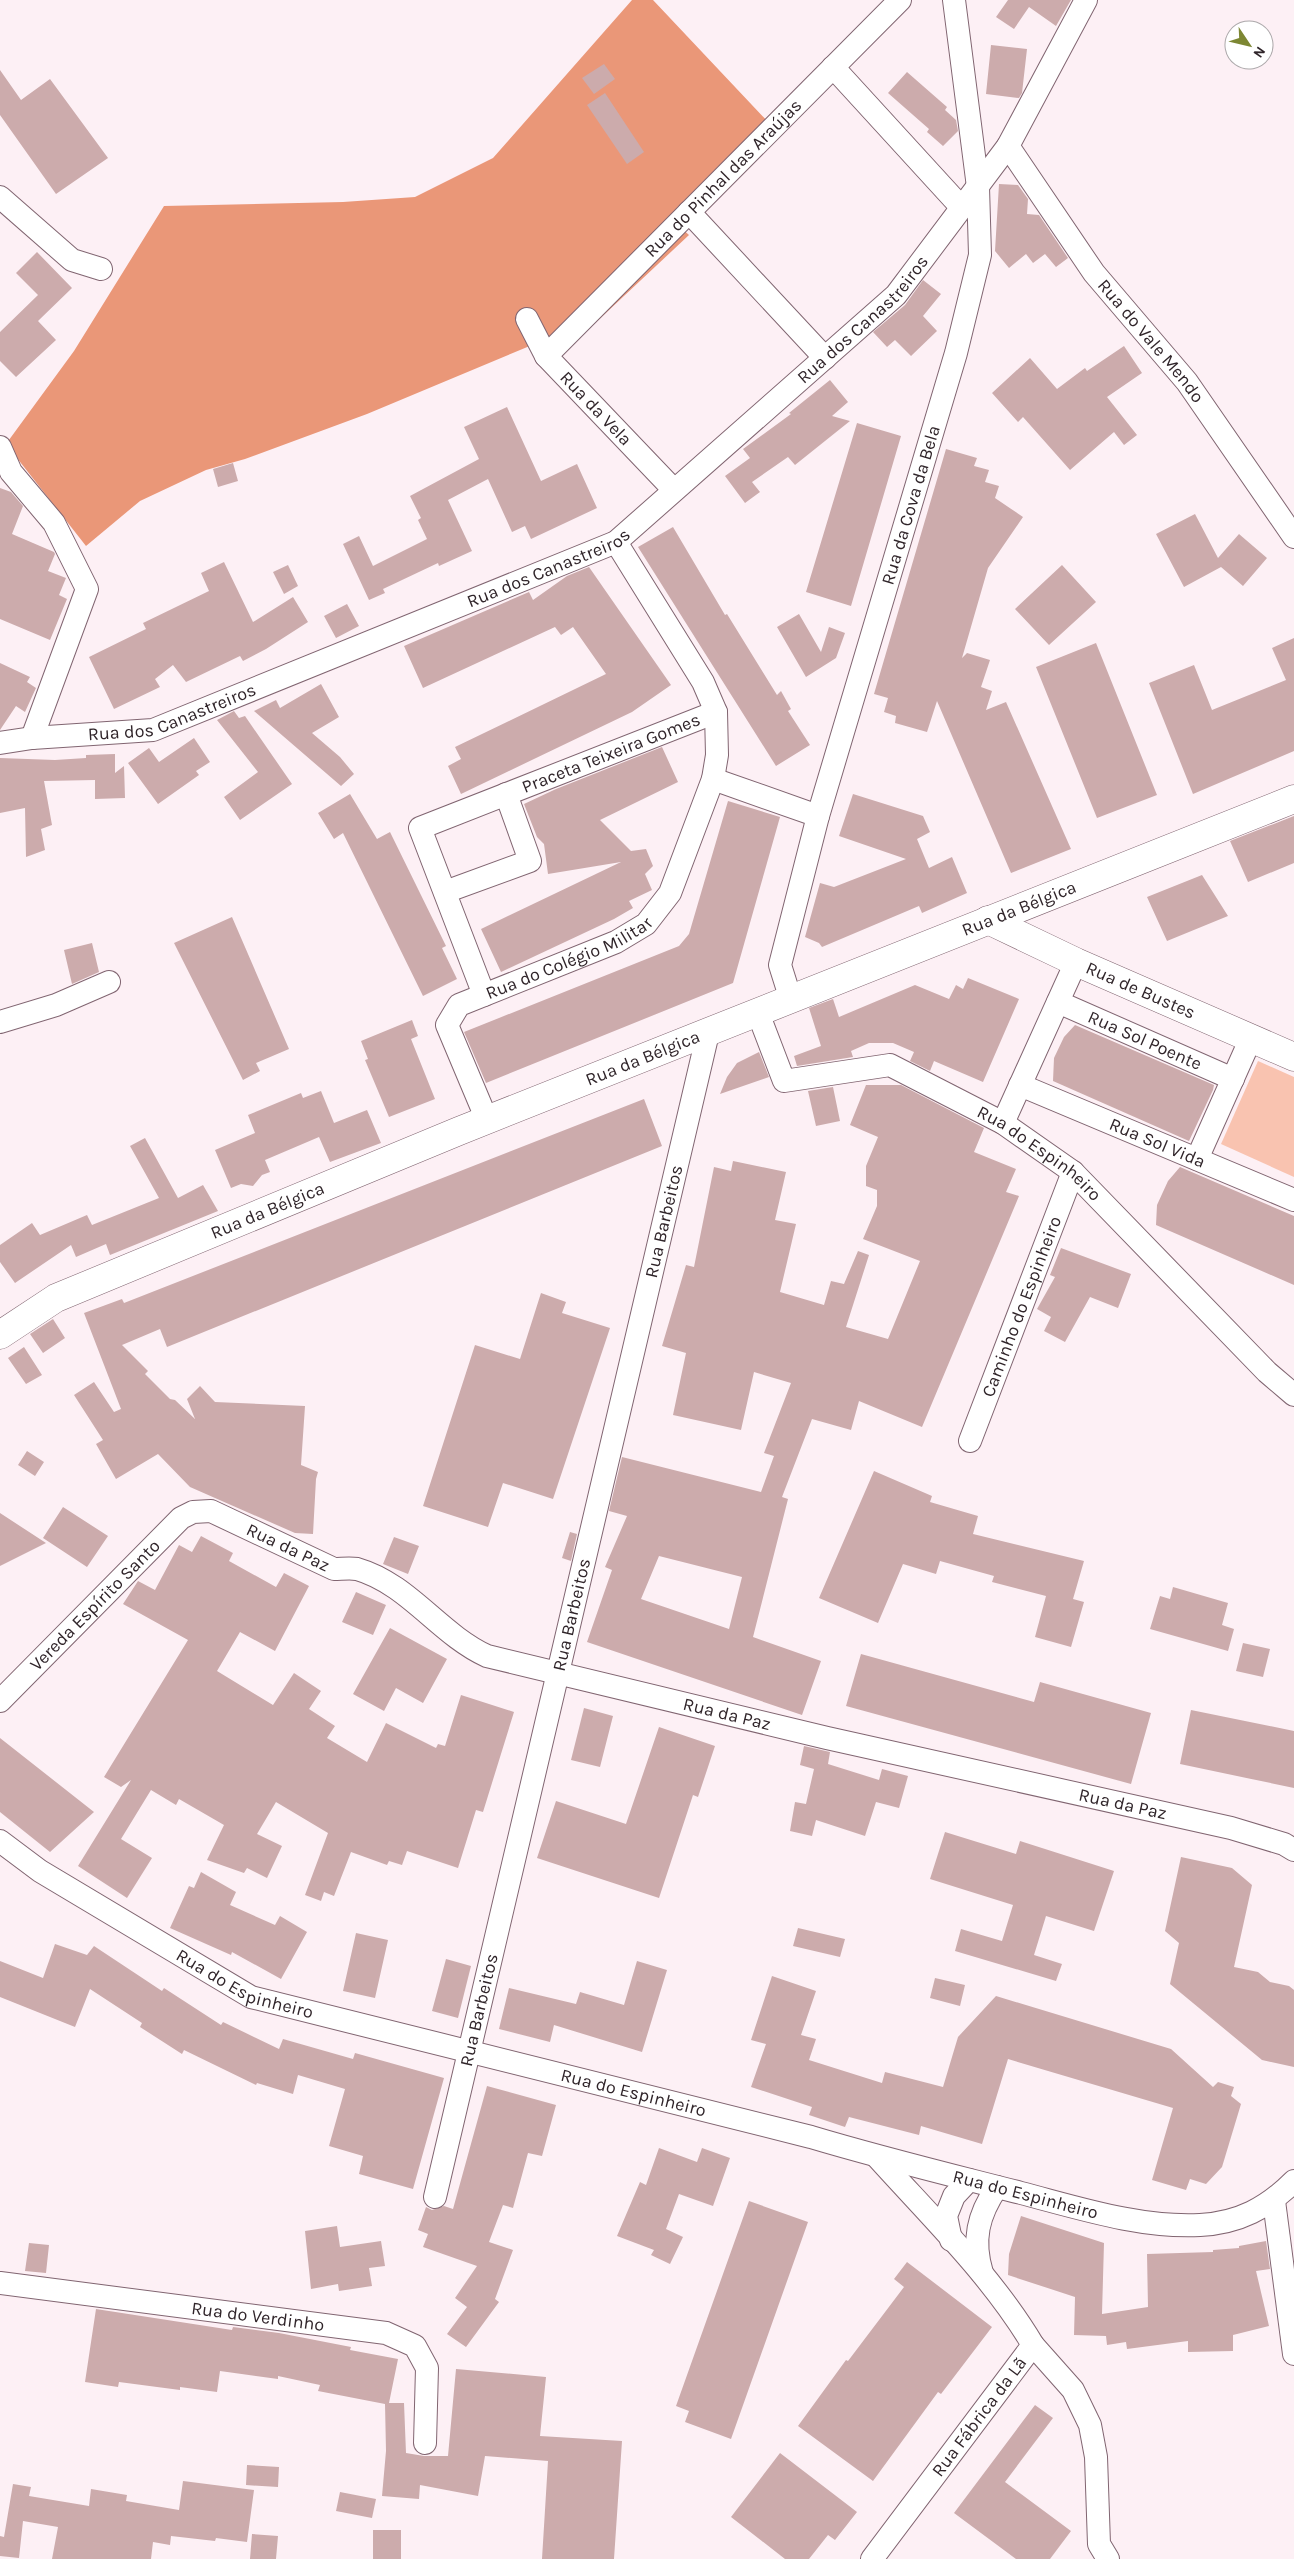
<svg xmlns="http://www.w3.org/2000/svg" width="1294" height="2559" viewBox="0 0 1294 2559" font-family="Karla,sans-serif">
  <rect width="100%" height="100%" fill="#fdf0f5"/>
  <path fill="#f9c3b0" d="M1258,1061L1294,1077V1177L1221,1144Z"/>
  <path fill="#ea9778" d="M632,0H653L770,124L670,218L689,235L560,356L549,338L367,414L245,459L206,470L140,501L86,546L6,444L74,351L164,206L343,202L415,197L493,158Z"/>
  <path fill="#ccabac" fill-rule="evenodd" d="M1008,0H1071L1056,26L1029,7L1014,29L996,17Z
    M991,45L1027,49L1022,93L1019,98L986,94Z
    M604,64L615,79L594,94L582,78Z
    M0,70L21,100L50,79L108,158L56,194L0,115Z
    M907,72L947,107L945,110L956,120L958,131L943,146L927,132L929,129L888,93Z
    M605,93L644,152L627,164L587,105Z
    M999,184L1018,185L1028,199L1027,214L1039,215L1068,258L1056,267L1045,254L1033,263L1026,254L1009,268L995,251Z
    M37,252L72,288L38,321L56,340L16,377L0,361V332L38,295L16,273Z
    M923,280L941,294L923,316L937,331L911,356L895,340L887,347L873,332L905,305Z
    M1124,346L1142,373L1107,397L1137,435L1124,445L1114,432L1070,470L1023,417L1018,422L992,393L1030,358L1057,389L1085,368L1087,371Z
    M830,380L848,402L832,416L850,421L795,465L788,457L752,482L760,492L745,503L725,476L750,458L743,449L791,414L789,413Z
    M507,407L541,481L577,464L597,508L531,539L525,526L512,532L488,479L448,500L472,551L439,566L438,563L383,589L385,593L369,600L343,544L359,536L373,566L427,539L418,520L421,518L410,496L479,459L464,427Z
    M857,423L901,436L851,606L806,592Z
    M946,449L977,458L974,466L989,470L985,482L999,486L995,498L1023,517L988,568L962,658L967,653L990,660L981,687L992,691L986,710L1006,702L1071,849L1011,873L937,701L927,732L895,723L896,716L884,712L888,698L874,694Z
    M233,463L238,481L218,487L213,469Z
    M0,488L11,492L23,506L12,534L54,552L55,554L48,571L66,578L59,595L67,599L50,640L0,619Z
    M1195,514L1218,558L1239,534L1267,558L1243,586L1221,567L1184,587L1156,534Z
    M673,527L725,615L727,614L777,695L781,691L791,709L788,711L810,745L776,766L638,547Z
    M224,562L253,622L293,597L308,622L266,649L243,661L240,656L186,682L173,665L155,679L160,687L114,709L89,657L146,629L143,623L209,591L201,573Z
    M288,565L298,586L284,594L273,572Z
    M1062,565L1096,602L1049,645L1015,609Z
    M589,567L671,685L632,712L461,794L448,766L461,759L455,747L606,674L573,627L561,635L555,627L423,688L404,646L529,592L533,600L567,576Z
    M347,604L359,626L336,638L324,616Z
    M799,614L821,652L829,627L845,633L836,658L806,677L777,627Z
    M1294,638V751L1193,794L1149,683L1194,665L1212,710L1286,680L1272,648Z
    M1096,643L1157,795L1097,818L1036,667Z
    M0,663L30,677L27,682L36,688L25,712L16,706L0,730Z
    M321,684L339,717L312,733L340,757L354,774L341,786L254,711L276,700L280,708Z
    M234,711L239,718L245,716L292,784L240,820L224,797L258,772L217,720Z
    M194,738L210,762L196,771L199,775L158,804L128,763L149,748L159,762Z
    M662,747L678,782L600,820L631,851L646,849L653,866L645,874L652,890L629,901L633,908L614,919L501,972L481,929L621,862L548,874L544,844L537,837L524,804L556,789Z
    M115,754V773L124,766L125,798L95,799V780L44,781L52,825L41,829L45,850L26,857L25,808L0,813V758L55,760L86,758V755Z
    M350,794L377,839L390,832L446,946L442,948L457,979L423,996L343,833L334,839L318,813Z
    M853,794L923,816L930,832L917,839L929,868L952,857L967,893L922,913L919,906L822,947L819,943L805,937L820,883L834,887L906,859L839,836Z
    M728,801L780,817L733,983L486,1083L464,1032L679,946L689,934Z
    M1294,816V863L1248,882L1230,841Z
    M1202,875L1228,916L1167,941L1147,897Z
    M232,917L289,1049L256,1063L260,1071L243,1080L174,943Z
    M92,943L99,972L72,984L64,950Z
    M968,978L1019,999L983,1082L934,1061L930,1071L910,1061L914,1052L893,1043H869L851,1051L853,1057L797,1066L794,1056L821,1046L809,1008L833,999L839,1017L915,985L949,999L956,985L963,989Z
    M412,1020L418,1036L411,1039L435,1099L389,1117L365,1060L368,1059L361,1041Z
    M1075,1025L1214,1085L1213,1090L1189,1141L1053,1081L1054,1058L1064,1037Z
    M759,1052L769,1077L720,1094L727,1077L737,1063Z
    M866,1085H901L984,1128L974,1152L1016,1169L1006,1192L1019,1196L922,1427L859,1401L851,1430L812,1419L782,1497L788,1499L753,1637L821,1661L802,1715L587,1642L612,1570L605,1567L627,1516L609,1511L622,1457L761,1492L774,1456L764,1453L791,1383L754,1372L741,1430L673,1415L686,1353L662,1346L686,1265L694,1267L714,1167L731,1171L733,1161L786,1172L775,1220L796,1224L780,1292L824,1305L831,1281L844,1284L858,1251L869,1255L846,1327L888,1339L920,1261L863,1239L877,1206V1190L866,1186V1166L878,1137L850,1125ZM659,1556L742,1577L729,1629L641,1599Z
    M833,1087L840,1121L816,1126L808,1091Z
    M321,1091L334,1123L367,1110L381,1143L330,1162L319,1137L265,1160L270,1172L262,1175L253,1186L241,1184L231,1188L215,1150L255,1133L248,1115L301,1093L303,1098Z
    M644,1099L662,1146L167,1347L160,1329L122,1345L148,1371L145,1374L170,1399L175,1400L195,1419L187,1399L200,1386L215,1402L305,1406L301,1465L318,1472L316,1479L313,1534L295,1533L190,1487L158,1454L116,1479L96,1444L103,1440L74,1395L94,1382L114,1412L121,1409L84,1313L122,1299L124,1303Z
    M145,1138L178,1198L203,1185L218,1211L110,1255L106,1244L76,1257L71,1245L15,1283L0,1262V1245L32,1223L40,1235L87,1215L92,1225L159,1198L130,1146Z
    M1180,1167L1294,1216V1285L1156,1225L1157,1205L1168,1181Z
    M1061,1248L1131,1274L1118,1308L1090,1297L1065,1342L1044,1331L1051,1317L1037,1309L1055,1277L1050,1275Z
    M541,1293L566,1302L562,1313L610,1328L553,1499L503,1483L488,1527L423,1506L475,1345L520,1359Z
    M53,1319L65,1338L43,1353L30,1334Z
    M24,1347L42,1375L26,1384L8,1358Z
    M27,1451L44,1462L35,1476L18,1465Z
    M874,1471L932,1496L930,1502L978,1516L973,1534L1084,1561L1073,1599L1084,1602L1071,1647L1035,1637L1046,1596L992,1582L994,1576L940,1561L936,1574L903,1564L878,1623L819,1598Z
    M63,1507L108,1536L87,1567L43,1538Z
    M0,1513L46,1543L0,1566Z
    M570,1532L577,1534L571,1561L562,1558Z
    M201,1536L233,1553L229,1561L276,1587L284,1573L309,1586L275,1651L240,1632L217,1671L273,1705L294,1673L321,1691L309,1709L335,1726L327,1738L367,1762L386,1723L436,1748L438,1744L445,1746L461,1695L514,1712L483,1812L476,1810L458,1868L407,1851L402,1865L389,1861L387,1865L351,1852L334,1896L324,1892L321,1901L305,1895L328,1833L276,1802L257,1834L282,1846L267,1878L247,1868L244,1873L207,1860L224,1825L179,1799L176,1805L151,1790L121,1839L152,1858L127,1898L78,1866L131,1780L121,1787L104,1777L188,1640L123,1604L138,1581L155,1590L179,1545L192,1552Z
    M394,1537L419,1546L408,1574L383,1564Z
    M1173,1587L1228,1603L1222,1625L1234,1629L1228,1651L1150,1629L1160,1596L1170,1599Z
    M356,1592L386,1605L373,1635L342,1622Z
    M390,1628L447,1659L423,1703L396,1688L384,1711L353,1694Z
    M1243,1643L1270,1649L1263,1677L1236,1671Z
    M861,1654L1034,1702L1040,1682L1151,1713L1131,1784L846,1706Z
    M584,1708L613,1716L600,1767L571,1760Z
    M1191,1710L1294,1731V1788L1180,1764Z
    M659,1727L715,1746L698,1797L693,1795L659,1898L537,1858L556,1801L626,1824Z
    M0,1738L94,1812L50,1852L0,1812Z
    M804,1746L830,1752L828,1764L879,1780L882,1769L908,1776L899,1808L876,1802L865,1836L816,1820L812,1836L790,1831L795,1802L806,1804L814,1769L800,1765Z
    M945,1832L1016,1854L1020,1841L1114,1871L1094,1931L1046,1916L1034,1955L1062,1964L1056,1981L955,1951L961,1929L1002,1941L1013,1905L930,1879Z
    M1181,1857L1232,1868L1252,1885L1234,1967L1258,1972L1270,1982L1289,1986L1294,1990V2067L1262,2060L1170,1984L1179,1943L1165,1931Z
    M201,1872L236,1892L230,1905L275,1925L280,1916L307,1932L281,1979L232,1952L231,1955L170,1928L189,1886L194,1888Z
    M798,1928L845,1939L840,1957L793,1946Z
    M356,1933L388,1940L375,1998L343,1991Z
    M55,1944L87,1955L94,1946L162,1991L164,1988L221,2025L223,2022L279,2049L283,2039L353,2059L355,2053L444,2078L413,2189L359,2174L363,2156L329,2146L345,2089L298,2075L293,2094L257,2083L256,2085L184,2050L182,2054L140,2027L142,2023L90,1989L75,2027L0,1997V1961L43,1978Z
    M446,1959L471,1966L458,2018L432,2011Z
    M637,1961L667,1970L642,2052L554,2025L550,2042L499,2029L509,1988L576,2004L580,1992L624,2005Z
    M772,1976L816,1991L801,2035L816,2039L809,2060L882,2083L885,2072L943,2087L958,2037L996,1996L1171,2049L1213,2087L1218,2082L1234,2087L1231,2096L1241,2104L1222,2167L1206,2184L1190,2179L1186,2190L1152,2180L1173,2108L1008,2059L982,2144L921,2126L919,2135L849,2117L845,2127L809,2115L812,2107L751,2087L766,2044L751,2040Z
    M935,1978L965,1985L960,2006L930,1998Z
    M487,2086L556,2105L542,2156L528,2153L513,2208L503,2205L489,2242L513,2250L495,2299L499,2302L466,2347L447,2334L467,2307L455,2298L477,2266L423,2247L428,2234L418,2230L426,2207L432,2210L444,2206L453,2209Z
    M659,2148L697,2162L702,2148L730,2158L713,2206L679,2194L666,2229L683,2237L670,2264L651,2255L654,2250L617,2236L640,2182L646,2185Z
    M749,2201L808,2222L731,2439L685,2422L689,2411L676,2406Z
    M1021,2216L1104,2243L1102,2314L1148,2307L1147,2254L1213,2252V2250L1239,2248V2246L1266,2241L1270,2269L1256,2271L1269,2326L1233,2335V2351L1188,2352V2341L1127,2349L1126,2342L1107,2345L1106,2336L1074,2335L1075,2297L1008,2275L1009,2254Z
    M337,2226L340,2247L381,2241L385,2266L369,2268L372,2286L339,2291L338,2284L311,2289L305,2231Z
    M29,2243L49,2245L46,2273L25,2271Z
    M907,2262L992,2327L941,2394L938,2392L873,2481L798,2426L846,2360L848,2361L904,2287L894,2279Z
    M96,2309L232,2330L233,2327L279,2333L351,2347L350,2350L398,2359L389,2403H404L406,2453L424,2456H448L456,2369L546,2377L540,2436L622,2441L614,2559H542L548,2461L485,2456L478,2496L420,2485L419,2499L382,2496L386,2451L385,2404L318,2391L320,2385L278,2376V2379L220,2371L217,2392L180,2387V2390L119,2382L118,2387L85,2382Z
    M1035,2405L1053,2418L1005,2482L1071,2531L1050,2559H1016L954,2513Z
    M780,2453L857,2512L835,2540L828,2535L809,2559H785L731,2517Z
    M247,2465L279,2467L278,2487L246,2485Z
    M183,2481L254,2490L247,2542L216,2538L215,2541L171,2536L170,2545L153,2542L151,2559H52L58,2527L23,2521L19,2558L0,2556V2536L4,2537L13,2484L31,2487L29,2496L89,2506L91,2489L127,2495L126,2501L179,2510Z
    M340,2492L376,2499L372,2518L336,2511Z
    M373,2530H401V2559H373Z
    M252,2534L278,2536L276,2559H250Z"/>
  <g fill="none" stroke-linecap="round" stroke-linejoin="round">
    <g stroke="#816571" stroke-width="24">
      <g id="minor">
        <path d="M833,67L962,208"/>
        <path id="s1" d="M1008,146L1094,273L1187,382L1294,537"/>
        <path d="M0,197L72,260L101,269"/>
        <path d="M689,212L825,358"/>
        <path id="s2" d="M527,319L546,356L674,490"/>
        <path id="s3" d="M546,356L900,0"/>
        <path d="M0,447L11,472L54,523L87,589L32,738"/>
        <path id="s4" d="M0,743L32,738L153,730L616,542L896,295L1008,146L1086,0"/>
        <path d="M713,779L818,816"/>
        <path d="M445,892L530,861L506,794"/>
        <path id="s5" d="M484,995L420,828L716,712"/>
        <path id="s6" d="M791,1000L780,965L818,816L956,353L980,255L978,187L954,0"/>
        <path id="s7" d="M1058,1002L1233,1079"/>
        <path id="s8" d="M758,1013L784,1081L890,1065L1003,1123L1073,1172L1267,1372L1294,1395"/>
        <path d="M0,1022L56,1005L109,982"/>
        <path id="s9" d="M1020,1085L1294,1200"/>
        <path id="s10" d="M487,1120L447,1025L459,1005L616,942L646,924L670,893L713,779L717,755L716,712L703,682L616,542"/>
        <path d="M1003,1123L1076,962"/>
        <path d="M1197,1159L1251,1038"/>
        <path id="s11" d="M970,1441L1073,1172"/>
        <path id="s12" d="M0,1701L181,1518L193,1512L211,1511L334,1569C341,1569 350,1568 357,1569C409,1584 439,1634 487,1656L827,1738L1231,1828L1284,1844L1294,1850"/>
        <path id="s13" d="M0,1841L40,1871L251,1997L811,2137C881,2158 951,2175 1021,2193C1079,2208 1140,2228 1200,2225C1239,2223 1267,2208 1294,2181"/>
        <path id="s14" d="M435,2197L708,1033"/>
        <path d="M1274,2201L1294,2354"/>
        <path d="M951,2240L946,2216L954,2196L969,2180"/>
        <path d="M982,2273C972,2240 978,2215 997,2187"/>
        <path id="s15" d="M0,2283L386,2333L415,2346L427,2368L425,2443"/>
        <path d="M1033,2345L1073,2390L1090,2425L1096,2457L1099,2544L1108,2559"/>
        <path id="s16" d="M872,2559L1033,2345C992,2276 931,2217 877,2157"/>
      </g>
    </g>
    <g stroke="#816571" stroke-width="29">
      <g id="secondary">
        <path id="s17" d="M988,920L1076,962L1294,1057"/>
        <path id="s18" d="M0,1335L56,1298L459,1131L1294,799"/>
      </g>
    </g>
    <use href="#minor" stroke="#fff" stroke-width="22"/>
    <use href="#secondary" stroke="#fff" stroke-width="28"/>
  </g>
  <g text-anchor="middle" stroke-width="4" stroke-linejoin="round" paint-order="stroke">
    <g font-size="18" fill="#30252a" stroke="#fff">
      <text dy="6" stroke="none"><textPath href="#s3" startOffset="251">Rua do Pinhal das Araújas</textPath></text>
      <text dy="6" stroke="none"><textPath href="#s4" startOffset="986">Rua dos Canastreiros</textPath></text>
      <text dy="6" stroke="none"><textPath href="#s1" startOffset="242">Rua do Vale Mendo</textPath></text>
      <text dy="6" stroke="none"><textPath href="#s2" startOffset="114">Rua da Vela</textPath></text>
      <text dy="6" stroke="none"><textPath href="#s6" startOffset="515">Rua da Cova da Bela</textPath></text>
      <text dy="6" stroke="none"><textPath href="#s4" startOffset="581">Rua dos Canastreiros</textPath></text>
      <text dy="6" stroke="none"><textPath href="#s4" startOffset="176">Rua dos Canastreiros</textPath></text>
      <text dy="6" stroke="none"><textPath href="#s5" startOffset="384">Praceta Teixeira Gomes</textPath></text>
      <text dy="6" stroke="none"><textPath href="#s18" startOffset="1106">Rua da Bélgica</textPath></text>
      <text dy="6" stroke="none"><textPath href="#s10" startOffset="246">Rua do Colégio Militar</textPath></text>
      <text dy="6" stroke="none"><textPath href="#s17" startOffset="168">Rua de Bustes</textPath></text>
      <text dy="6" stroke="none"><textPath href="#s7" startOffset="95">Rua Sol Poente</textPath></text>
      <text dy="6" stroke="none"><textPath href="#s18" startOffset="701">Rua da Bélgica</textPath></text>
      <text dy="6" stroke="none"><textPath href="#s9" startOffset="149">Rua Sol Vida</textPath></text>
      <text dy="6" stroke="none"><textPath href="#s8" startOffset="354">Rua do Espinheiro</textPath></text>
      <text dy="6" stroke="none"><textPath href="#s18" startOffset="296">Rua da Bélgica</textPath></text>
      <text dy="6" stroke="none"><textPath href="#s14" startOffset="1002">Rua Barbeitos</textPath></text>
      <text dy="6" stroke="none"><textPath href="#s11" startOffset="144">Caminho do Espinheiro</textPath></text>
      <text dy="6" stroke="none"><textPath href="#s12" startOffset="374">Rua da Paz</textPath></text>
      <text dy="6" stroke="none"><textPath href="#s12" startOffset="135">Vereda Espírito Santo</textPath></text>
      <text dy="6" stroke="none"><textPath href="#s14" startOffset="598">Rua Barbeitos</textPath></text>
      <text dy="6" stroke="none"><textPath href="#s12" startOffset="852">Rua da Paz</textPath></text>
      <text dy="6" stroke="none"><textPath href="#s12" startOffset="1258">Rua da Paz</textPath></text>
      <text dy="6" stroke="none"><textPath href="#s13" startOffset="285">Rua do Espinheiro</textPath></text>
      <text dy="6" stroke="none"><textPath href="#s14" startOffset="192">Rua Barbeitos</textPath></text>
      <text dy="6" stroke="none"><textPath href="#s13" startOffset="690">Rua do Espinheiro</textPath></text>
      <text dy="6" stroke="none"><textPath href="#s13" startOffset="1095">Rua do Espinheiro</textPath></text>
      <text dy="6" stroke="none"><textPath href="#s15" startOffset="260">Rua do Verdinho</textPath></text>
      <text dy="6" stroke="none"><textPath href="#s16" startOffset="178">Rua Fábrica da Lã</textPath></text>
    </g>
  </g>
  <g transform="translate(1249 45) rotate(125)"><circle r="24" fill="#ffffff" stroke="#aca8aa"/>
  <path d="M0-4L9 19L0 12L-9 19Z" fill="#7d8733"/>
  <text y="-8" font-size="14" font-weight="bold" text-anchor="middle" fill="#30252a">N</text>
  </g>
</svg>
